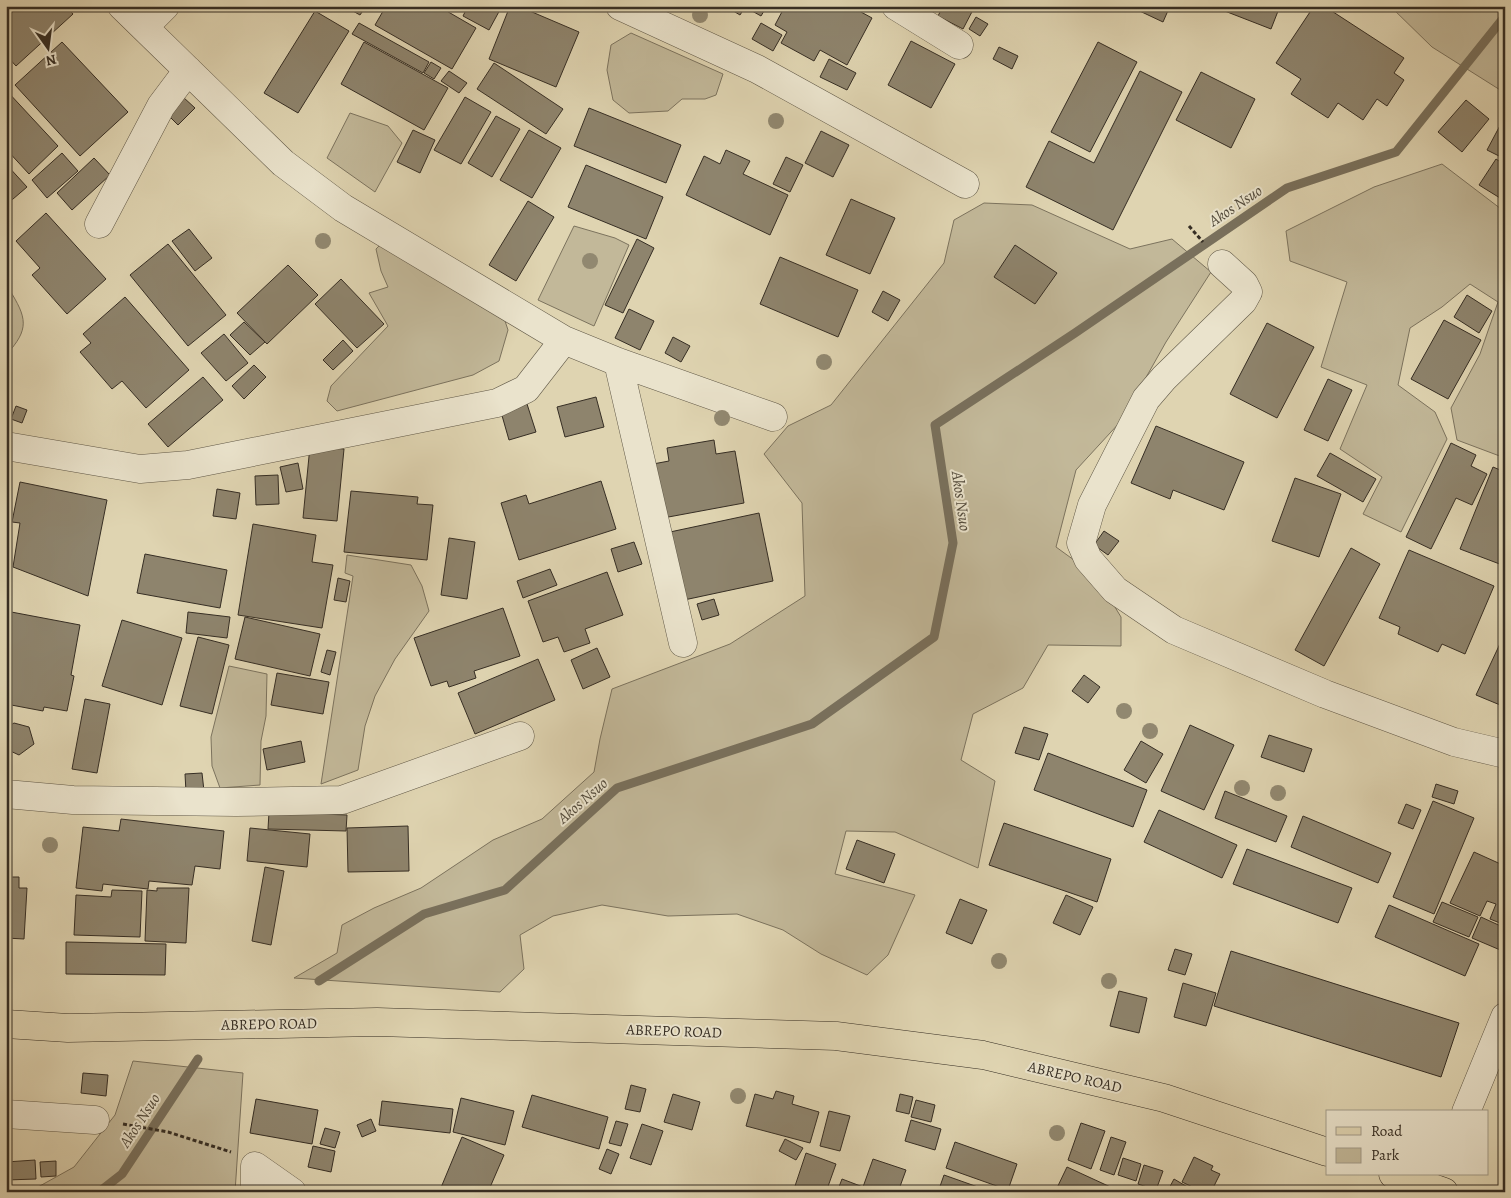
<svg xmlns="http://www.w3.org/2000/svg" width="1511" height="1198" viewBox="0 0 1511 1198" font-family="Alegreya,serif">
  <rect width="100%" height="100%" fill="#dfd4b1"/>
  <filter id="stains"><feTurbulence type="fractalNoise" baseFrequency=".004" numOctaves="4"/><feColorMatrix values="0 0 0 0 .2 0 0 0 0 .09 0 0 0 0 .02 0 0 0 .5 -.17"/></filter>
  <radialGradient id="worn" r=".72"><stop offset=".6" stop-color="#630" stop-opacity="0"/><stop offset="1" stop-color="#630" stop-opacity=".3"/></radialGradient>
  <path fill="#c2b899" stroke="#7c735e" d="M1390,6H1505V93L1432,47Z
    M631,33L723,74L716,95L705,99H682L668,111L629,113L613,100L607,70L611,45Z
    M350,113L388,126L402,143L375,192L327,158Z
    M1442,164L1505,212V458L1457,440L1451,408L1480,354L1498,302L1470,284L1442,307L1410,328L1398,385L1435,412L1447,439L1401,532L1363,514L1382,477L1340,449L1367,385L1321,367L1347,282L1290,261L1286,231L1374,187Z
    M984,203L1032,205L1130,249L1172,239L1211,272L1166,342L1122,420L1076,470L1056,547L1096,576L1121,617V646L1048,645L1023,688L973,714L961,760L995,781L978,868L895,832L846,831L835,874L894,889L915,895L888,955L867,975L821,954L783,930L737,914L668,916L602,905L553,916L520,935L524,969L500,992L294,978L337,953L342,925L374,908L421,888L493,840L542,819L594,772L600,739L612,689L730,644L805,596L802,503L764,454L788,426L831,405L944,263L954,220Z
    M574,226L615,238L629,245L594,326L538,300Z
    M385,240L502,312L508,330L499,361L473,375L337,411L327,401L331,386L388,326L369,293L388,287L381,271L376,249Z
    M6,289H9C27,318 30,329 6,355Z
    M347,555L411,565L422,586L429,611L395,659L375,696L365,726L358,770L321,784L353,576L345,573Z
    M229,666L267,674L266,716L261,741L260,785L220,788L212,766L211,737Z
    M133,1061L243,1073L235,1192H29L74,1167L115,1115Z"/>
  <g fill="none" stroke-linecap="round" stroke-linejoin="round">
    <path stroke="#79705c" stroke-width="9" d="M319,981L424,914L505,890L617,788L812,724L934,637L953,543L935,425L1075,333L1287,188L1396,152L1505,16
      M99,1192L122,1174L198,1059"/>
  </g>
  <path fill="#8e846d" stroke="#362e24" d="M6,6H66L73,14L16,66L6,55Z
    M294,6H306L303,11Z
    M344,6H366L360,15Z
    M386,6H438L476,28L452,69L375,25Z
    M468,6H502L489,30L463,16Z
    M510,6H518L579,32L556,87L489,59Z
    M725,6H767L761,16L745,7L740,15Z
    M785,6H850L872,18L847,65L820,50L814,61L781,43L787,32L775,25Z
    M943,6H975L963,29L938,16Z
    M1129,6H1170L1163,22Z
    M1218,6H1280L1271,29L1217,8Z
    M1314,6H1324L1404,58L1394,73L1404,80L1387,106L1377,99L1363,120L1338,103L1328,118L1291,94L1301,79L1276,63Z
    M315,11L349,31L298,113L264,93Z
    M976,17L988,24L980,36L969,29Z
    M359,23L429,62L423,73L352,34Z
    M761,23L782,35L773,51L752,39Z
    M911,41L955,64L931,108L888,85Z
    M62,42L128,112L80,156L15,85Z
    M364,42L448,88L424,130L341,84Z
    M1098,42L1137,62L1090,152L1051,132Z
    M999,47L1018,56L1012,69L993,59Z
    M829,59L856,73L847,90L820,77Z
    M431,62L441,68L434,79L424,73Z
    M494,63L563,109L546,134L477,89Z
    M449,71L467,83L459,93L441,81Z
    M1140,71L1182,92L1113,230L1026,187L1049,141L1094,163Z
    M1201,72L1255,99L1231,148L1176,120Z
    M6,90L58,146L29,174L6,149Z
    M183,97L195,108L178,125L167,114Z
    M465,97L491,112L461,164L434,150Z
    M1466,100L1489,119L1462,152L1438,132Z
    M589,108L681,145L666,183L574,146Z
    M496,116L520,129L492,177L468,163Z
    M1504,118L1505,119V159L1487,150Z
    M413,130L435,140L420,173L397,162Z
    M529,130L561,148L532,198L500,180Z
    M821,131L849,145L833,177L805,163Z
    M726,150L750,161L743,174L788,195L770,235L686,195L704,156L720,164Z
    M62,153L78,171L47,198L32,180Z
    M786,157L803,165L790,192L773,184Z
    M94,158L110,175L72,210L57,193Z
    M1496,159L1505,165V190L1500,198L1479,185Z
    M6,164L27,187L6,205Z
    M586,165L663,197L646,239L568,207Z
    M851,199L895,218L870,274L826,255Z
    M528,201L554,217L516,281L489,265Z
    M46,213L106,279L67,314L32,275L40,268L16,241Z
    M189,229L212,258L195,271L172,241Z
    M637,239L654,248L623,313L605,305Z
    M168,244L226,315L188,346L130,275Z
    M1015,245L1057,273L1035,304L994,277Z
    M780,257L858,290L838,337L760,304Z
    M288,265L318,295L267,344L237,313Z
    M341,279L384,324L357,348L315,304Z
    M883,291L900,300L888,321L872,312Z
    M1467,295L1492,311L1479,333L1454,317Z
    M125,297L189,370L146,408L122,381L112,389L80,352L91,343L83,334Z
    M629,309L654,321L640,350L615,338Z
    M1444,320L1481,340L1448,399L1411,379Z
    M244,322L265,342L250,355L230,335Z
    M1267,323L1314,347L1277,418L1230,394Z
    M224,334L248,363L226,381L201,353Z
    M673,337L690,346L681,362L665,353Z
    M343,340L353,351L333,370L323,360Z
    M254,365L266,377L244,399L232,386Z
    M203,377L223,400L168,447L148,424Z
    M1328,379L1352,390L1328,441L1304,430Z
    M596,397L604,427L565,437L557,407Z
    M527,404L536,432L509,440L501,412Z
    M16,406L27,410L22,423L11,419Z
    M1156,426L1244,462L1224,510L1173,490L1170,499L1131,483Z
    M714,440L716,454L735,451L744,503L663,518L653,464L669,461L667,448Z
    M1451,443L1476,455L1471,466L1487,474L1472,505L1456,498L1431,549L1406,537Z
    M310,446L344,449L337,521L303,518Z
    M1330,453L1376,479L1363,502L1317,476Z
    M298,463L303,489L286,492L280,467Z
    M1493,467L1505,472V566L1460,549Z
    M6,468L10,469L6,483Z
    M278,475L279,504L256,505L255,476Z
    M1295,478L1341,494L1319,557L1272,541Z
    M601,481L616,529L519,560L501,503L526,495L529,504Z
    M20,482L107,500L88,596L13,567L20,523L12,522Z
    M217,489L240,493L236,519L213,516Z
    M351,491L418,497L417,504L433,505L427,560L344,552Z
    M759,513L773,581L684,600L670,532Z
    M253,524L316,535L312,562L333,565L322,628L238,615Z
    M1104,531L1119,541L1108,555L1094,545Z
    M449,538L475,542L467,599L441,595Z
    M634,542L642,564L618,572L611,549Z
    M1351,548L1380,564L1324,666L1295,650Z
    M1409,550L1494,586L1465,654L1442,644L1438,652L1398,634L1400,627L1379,618Z
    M145,554L227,570L220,608L137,593Z
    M550,569L557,585L523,598L517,581Z
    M607,572L623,615L585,629L590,643L564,652L558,637L543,642L528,601Z
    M338,578L350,581L346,602L334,600Z
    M714,599L719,615L702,620L697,604Z
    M503,608L520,656L474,671L476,678L449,687L447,681L431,686L414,638Z
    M6,611L80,625L71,675L74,676L67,711L44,707L43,711L6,704Z
    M188,612L230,617L227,638L186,633Z
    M245,617L320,634L310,676L235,659Z
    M122,620L182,638L162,705L102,686Z
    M1505,633V707L1476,695Z
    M198,637L229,645L212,714L180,706Z
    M597,648L610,677L583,689L571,660Z
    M327,650L336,652L330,675L321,672Z
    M538,659L555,700L475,734L458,693Z
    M277,673L329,682L323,714L271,705Z
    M1084,675L1100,687L1088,703L1072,691Z
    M85,699L110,704L97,773L72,769Z
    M14,723L29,727L34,744L19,755L6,749V728Z
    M1190,725L1234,745L1204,810L1161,791Z
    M1024,727L1048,734L1039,760L1015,753Z
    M1269,735L1312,749L1304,772L1261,757Z
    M301,741L305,762L267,770L263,749Z
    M1141,741L1163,754L1146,783L1124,770Z
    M1048,753L1147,790L1133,827L1034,790Z
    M202,773L204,791L186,792L185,774Z
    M1436,784L1458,791L1454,804L1432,797Z
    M1225,791L1287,816L1276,842L1215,818Z
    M1433,801L1474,818L1434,914L1393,897Z
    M1406,804L1421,810L1413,829L1398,823Z
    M1159,810L1237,845L1222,878L1144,842Z
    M269,812L347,815L346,831L268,829Z
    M1303,816L1391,853L1378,883L1291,847Z
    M121,819L224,831L220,869L195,866L192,885L149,881L148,889L103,884L102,891L76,888L83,827L119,831Z
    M1004,823L1111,859L1097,902L989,865Z
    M408,826L409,871L348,872L347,828Z
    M250,828L310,834L307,867L247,861Z
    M857,840L895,854L884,883L846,869Z
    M1247,849L1352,888L1338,923L1233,884Z
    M1474,852L1505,866V925L1490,919L1496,904L1487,901L1480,916L1450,903Z
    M265,867L284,871L271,945L252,941Z
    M6,877H19V888H27L24,939L6,938Z
    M157,888H189L186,943L145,941L147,890L157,891Z
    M112,890L142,891L140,937L74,935L76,895L111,897Z
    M1066,895L1093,907L1080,935L1053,923Z
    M960,899L987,910L972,944L946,933Z
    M1442,902L1478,917L1469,937L1433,922Z
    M1389,905L1479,944L1465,976L1375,937Z
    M1481,917L1505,928V952L1472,938Z
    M66,942L166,944L165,975L66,974Z
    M1175,949L1192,954L1185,975L1168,970Z
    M1231,951L1459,1023L1441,1077L1214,1006Z
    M1183,983L1216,993L1206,1026L1174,1017Z
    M1119,991L1147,998L1139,1033L1110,1026Z
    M83,1073L108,1075L106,1096L81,1093Z
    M631,1085L646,1089L640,1112L625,1109Z
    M776,1091L794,1096L792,1104L819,1112L810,1143L746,1126L755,1094L773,1099Z
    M673,1094L700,1102L692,1130L664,1122Z
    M900,1094L913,1097L909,1114L896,1111Z
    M532,1095L608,1117L599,1149L522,1127Z
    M461,1098L514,1111L505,1145L453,1132Z
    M256,1099L318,1110L312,1144L250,1133Z
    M916,1100L935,1105L931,1122L911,1117Z
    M382,1101L453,1109L450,1133L379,1125Z
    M829,1111L850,1116L840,1151L820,1146Z
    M371,1119L376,1131L362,1137L357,1125Z
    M911,1120L941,1129L935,1150L905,1141Z
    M616,1121L628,1124L621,1146L609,1143Z
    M1081,1123L1105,1131L1091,1169L1068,1160Z
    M642,1124L663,1131L651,1165L630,1158Z
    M325,1128L340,1132L335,1148L320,1144Z
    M462,1137L504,1155L488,1192H445L440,1190Z
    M1111,1137L1126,1142L1114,1175L1100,1170Z
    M785,1139L803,1148L796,1160L779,1151Z
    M955,1142L1017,1164L1008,1190L946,1168Z
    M313,1146L335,1151L331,1172L308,1167Z
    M607,1149L619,1154L611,1174L599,1169Z
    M806,1153L836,1164L826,1192H793Z
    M1194,1157L1213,1166L1211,1170L1220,1174L1211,1192H1203L1182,1182Z
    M1123,1158L1141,1164L1136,1181L1118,1175Z
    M873,1159L906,1170L898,1192H837L842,1179L863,1187Z
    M35,1160L36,1179L6,1180V1162Z
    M56,1161V1176L41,1177L40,1162Z
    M1144,1165L1163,1171L1156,1190L1138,1184Z
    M1067,1167L1117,1190V1192H1055Z
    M944,1175L992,1192H938Z
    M1174,1179L1196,1192H1167Z"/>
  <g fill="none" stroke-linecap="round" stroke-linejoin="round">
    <g stroke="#605847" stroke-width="29">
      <path id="minor" d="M122,6L283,163L343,208L564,340L618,362L773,417
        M620,6L757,69L965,184
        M896,6L959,45
        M144,27L165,6
        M99,224L161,106L188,70
        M1222,264L1244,284L1248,292L1243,301L1164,378L1146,399L1092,505L1081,543L1088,559L1115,590L1174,630L1325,694L1454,742L1505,754
        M618,362L683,643
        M6,446L140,469L188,465L497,403L526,389L564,340
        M6,794L73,800L236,802L342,800L520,736
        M1466,1112L1505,1017
        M6,1114L95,1120
        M255,1192V1166L292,1192"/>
    </g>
    <g stroke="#362e24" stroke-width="29">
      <path id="major" d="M6,1024L68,1028L377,1022L836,1036L983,1055L1164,1098L1327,1152
        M1393,1174L1444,1192"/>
    </g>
    <path stroke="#362e24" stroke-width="3" stroke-dasharray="4 2.5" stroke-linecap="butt" d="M1189,226L1203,242
      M123,1124L168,1132L231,1152"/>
    <use href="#minor" stroke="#eae3cc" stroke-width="28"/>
    <use href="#major" stroke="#dfd4b1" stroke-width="28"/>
  </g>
  <g fill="#918870">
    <circle cx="700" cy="15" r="8"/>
    <circle cx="776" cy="121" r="8"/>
    <circle cx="323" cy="241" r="8"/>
    <circle cx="590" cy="261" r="8"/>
    <circle cx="824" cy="362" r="8"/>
    <circle cx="722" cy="418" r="8"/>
    <circle cx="1124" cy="711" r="8"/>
    <circle cx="1150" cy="731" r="8"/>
    <circle cx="1242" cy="788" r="8"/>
    <circle cx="1278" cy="793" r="8"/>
    <circle cx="50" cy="845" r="8"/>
    <circle cx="999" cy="961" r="8"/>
    <circle cx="1109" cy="981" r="8"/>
    <circle cx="738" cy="1096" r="8"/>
    <circle cx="1057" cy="1133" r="8"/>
  </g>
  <g text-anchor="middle" stroke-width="4" stroke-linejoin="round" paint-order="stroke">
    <g font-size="15" fill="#362e24" stroke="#eae3cc">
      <text transform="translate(269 1024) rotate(-1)" y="5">ABREPO ROAD</text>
      <text transform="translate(674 1031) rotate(2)" y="5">ABREPO ROAD</text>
      <text transform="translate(1075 1077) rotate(13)" y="5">ABREPO ROAD</text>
    </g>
    <g font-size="16" font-style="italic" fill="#524a3b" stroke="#eae3cc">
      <text transform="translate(1235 205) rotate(-34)" y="6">Akos Nsuo</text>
      <text transform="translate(962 501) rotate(82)" y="6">Akos Nsuo</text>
      <text transform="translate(582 800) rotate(-41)" y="6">Akos Nsuo</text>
      <text transform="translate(139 1120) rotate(-57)" y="6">Akos Nsuo</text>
    </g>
  </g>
  <rect width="1511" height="1198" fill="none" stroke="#dfd4b1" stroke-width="25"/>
  <rect x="8" y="8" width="1496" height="1183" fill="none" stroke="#362e24" stroke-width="2.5"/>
  <rect x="12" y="12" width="1486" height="1173" fill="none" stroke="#362e24"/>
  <rect x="1326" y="1110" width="162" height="65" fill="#eae3cc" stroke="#a29b89"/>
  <rect x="1336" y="1127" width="25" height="8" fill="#dfd4b1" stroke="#a29b89"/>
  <text x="1371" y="1136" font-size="15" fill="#362e24">Road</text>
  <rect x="1336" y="1148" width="25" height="15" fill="#c2b899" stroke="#a29b89"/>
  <text x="1371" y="1160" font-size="15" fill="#362e24">Park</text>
  <g transform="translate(48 48) rotate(166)" stroke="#eae3cc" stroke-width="4" paint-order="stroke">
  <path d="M0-4L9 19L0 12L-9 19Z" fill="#362e24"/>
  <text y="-8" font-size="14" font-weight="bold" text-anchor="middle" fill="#362e24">N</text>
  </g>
  <rect width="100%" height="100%" filter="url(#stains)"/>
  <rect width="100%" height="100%" fill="url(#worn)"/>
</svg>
